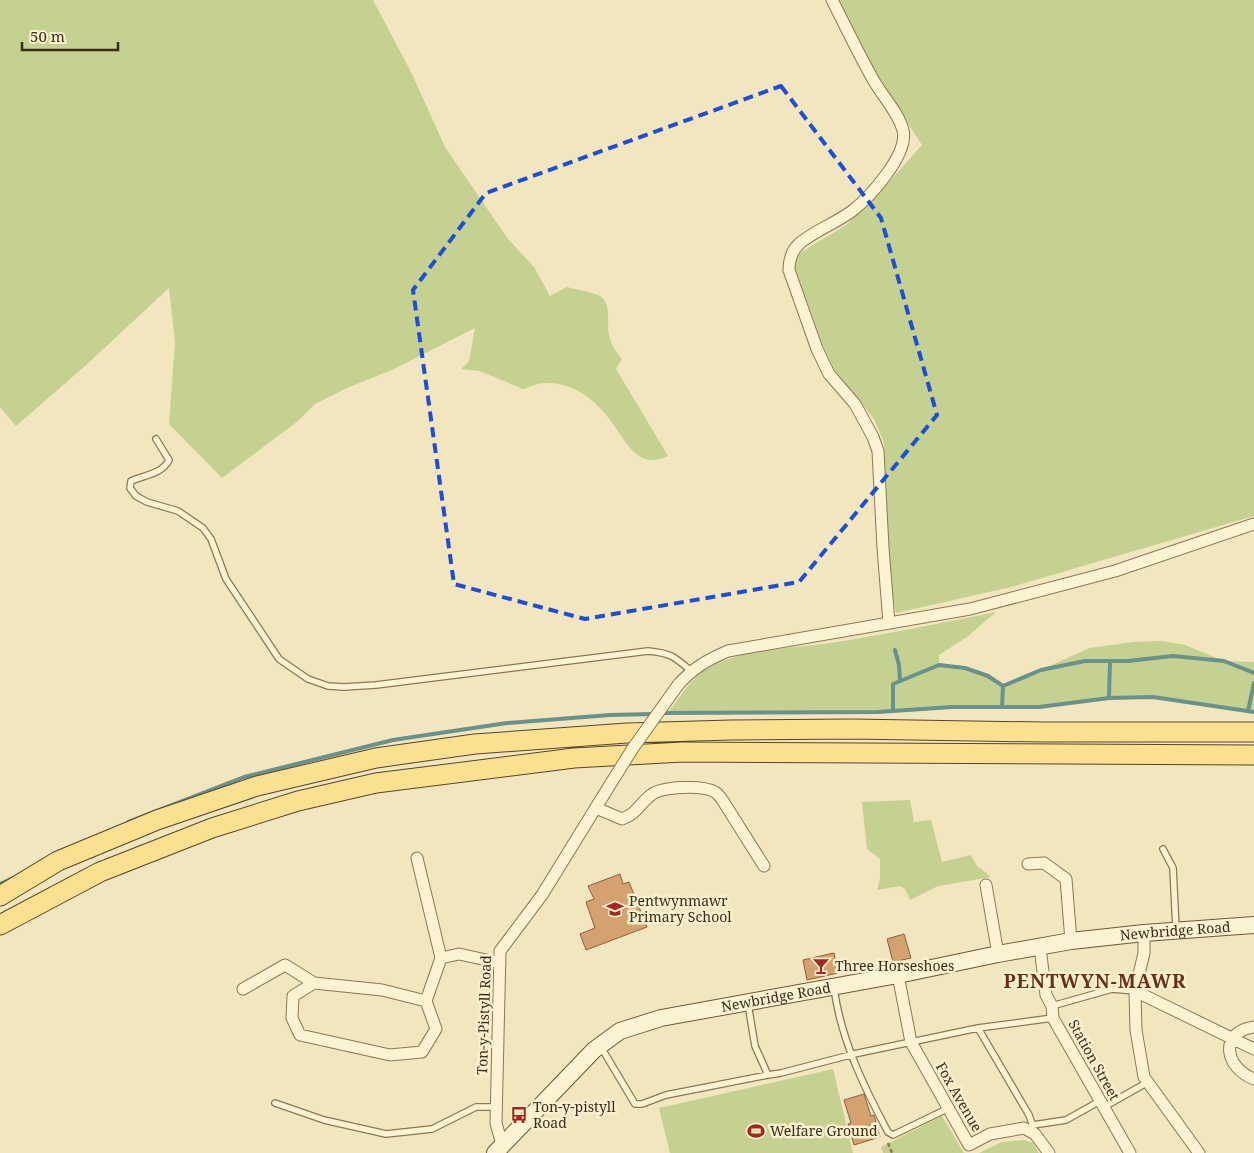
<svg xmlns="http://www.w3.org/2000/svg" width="1254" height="1153" viewBox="0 0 1254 1153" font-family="'Noto Serif',serif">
  <rect width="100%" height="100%" fill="#f2e6be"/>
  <path fill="#c5d191" d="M0,0H373L412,74L445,147L508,239L534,267L550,296L567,287C577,290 589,291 598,295C613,302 606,322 609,335C611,345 616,352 622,359L616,369L668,456C636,471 626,440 610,420C595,399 572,382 545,383C538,383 530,387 523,389L480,371L461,369L469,361L475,328L394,369L347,388L315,404L298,421L222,478L169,424L175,342L169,288L85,366L16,426L0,407Z
    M836,0H1254V516L1011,587L896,613L890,583L885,490L884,443L874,419L834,369L824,348L795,267L798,254L846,225L872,201L922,145L881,82Z
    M996,612L967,637L939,655V665C968,669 979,670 1004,686L1090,648L1133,642L1162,641L1185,645L1224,661L1254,662V712L1153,697L1109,698L1039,707H952L878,712L668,713C679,699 692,676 708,668C742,649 793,648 831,643C887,634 941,623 996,612Z
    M910,800L914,822L931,820L942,862L971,855L977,866L991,877L938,886L910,900L905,889L900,886L877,890L880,878V859L867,849L862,802Z
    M833,1069L853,1153H670L659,1108Z
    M942,1116L964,1153H883L881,1147Z
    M1024,1140L1033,1143L1039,1153H979L1002,1142Z"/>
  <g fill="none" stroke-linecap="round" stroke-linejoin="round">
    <path stroke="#68928b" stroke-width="4" d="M895,650L899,665L900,681
      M1109,698L1110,661
      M1002,707L1003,686
      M893,711V684L939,665L965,668L988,676L1003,686L1041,670L1085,661H1128L1173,656L1224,661L1254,673
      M1248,711L1254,683
      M660,713L878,712L952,707H1039L1109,698L1153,697L1254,712
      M128,822L244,777L393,740L507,723L610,715L653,714
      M0,884L11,879"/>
  </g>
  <path fill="#d4a170" stroke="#8e6038" d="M620,874L623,884L629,882L647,927L586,950L580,934L595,928L586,902L594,899L588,886Z
    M904,934L911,958L893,962L887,939Z
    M834,953L838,973L807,980L803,960Z
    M864,1094L871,1116L874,1115L880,1137L854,1145L848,1124L851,1123L844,1100Z"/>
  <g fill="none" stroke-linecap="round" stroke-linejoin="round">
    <g stroke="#8d7655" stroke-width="8">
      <path id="lane" d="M156,439L169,460C162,474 145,475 131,481L130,488L136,496L147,502L178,511L203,528L211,539L226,579L279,659L308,679L328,686L344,687L376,685L648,651C670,653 674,656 691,671
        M1163,849L1173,868L1176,929
        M834,988C841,1040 864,1087 888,1132L893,1135L949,1108
        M748,1004L755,1046L768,1075L781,1073L854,1054L978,1028
        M1052,1006L1112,989L1135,991
        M601,1047L635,1104H642L666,1095L768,1075
        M275,1103L324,1120L386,1134L432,1129L476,1107H496
        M1104,1107L1148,1082
        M1033,1125L1066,1120L1100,1101
        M1035,1132L1029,1115L978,1028L1053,1018"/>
    </g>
    <g stroke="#8d7655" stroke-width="13">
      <path id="street" d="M832,0C846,27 859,55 874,81C883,97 898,112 903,130C909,154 870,197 852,211C836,223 816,230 800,243C792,250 789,259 789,270L817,349L829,374L855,404L873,437L878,451L883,548L889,623
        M678,685C693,668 707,660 728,651L970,609L1115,571L1254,524
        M596,808L622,819C638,813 639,804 651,795C662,786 703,785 715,792C718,794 721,798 723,801L764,866
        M417,858L441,958
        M1028,864L1044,863L1066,879L1071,941
        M986,885L998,954
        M1144,933V953L1135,991L1136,1030L1144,1077L1199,1153
        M1040,948L1046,995L1052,1006L1053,1018L1130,1153
        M898,975L911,1042L969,1145L990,1134L1024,1128L1035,1134L1049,1153
        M314,983L382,990L426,1001L436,1029L422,1052L390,1055L300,1035L292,1018L293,996Z
        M243,989L285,965L314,983
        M1135,991L1254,1049
        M426,1001L441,958L459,954L500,963
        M1254,1027C1218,1032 1225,1068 1254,1079
        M502,1145L496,1123L500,951L542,895L603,796"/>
    </g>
    <g stroke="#6e5738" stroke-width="18">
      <g id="secondary">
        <path id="s1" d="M495,1153L594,1050L620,1031L661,1018L898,975L998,954L1071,941L1144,933L1254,925"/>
      </g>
    </g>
    <g stroke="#5a432a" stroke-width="21">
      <path id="primary" d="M0,896L58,861L157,820L257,786L376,758L475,744L627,733L731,730L852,729L1041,732H1254
        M0,925L100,872L212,828L298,801L376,783L574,758L683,752L1254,755"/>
    </g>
    <path stroke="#8d7655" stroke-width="2.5" stroke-dasharray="4 2.5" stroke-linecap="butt" d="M888,1143L892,1153"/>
    <use href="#lane" stroke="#fcf3d2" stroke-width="5.5"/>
    <use href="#street" stroke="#fcf3d2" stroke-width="11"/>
    <use href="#secondary" stroke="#fcf3d2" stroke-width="16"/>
    <use href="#primary" stroke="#fae191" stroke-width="19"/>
    <g stroke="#8d7655" stroke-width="13" stroke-linecap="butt">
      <path id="street-bridge" d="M603,796L633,748L678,685"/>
    </g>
    <use href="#street-bridge" stroke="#fcf3d2" stroke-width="11"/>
  </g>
  <path fill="none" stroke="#1d4ed8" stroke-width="4" stroke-dasharray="10 6" stroke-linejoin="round" d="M781,86L881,218L937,415L799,582L585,619L454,584L413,290L486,193Z"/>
  <defs>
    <g id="school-bare" transform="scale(1.35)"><path d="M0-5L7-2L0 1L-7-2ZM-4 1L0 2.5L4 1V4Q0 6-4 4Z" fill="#a2271f" stroke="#f9f0ce" stroke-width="2.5" paint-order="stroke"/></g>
    <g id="bar-bare" transform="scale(1.35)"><path d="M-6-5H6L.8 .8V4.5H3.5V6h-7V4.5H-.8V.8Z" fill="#a2271f" stroke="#f9f0ce" stroke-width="2.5" paint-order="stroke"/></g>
    <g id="bus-bare" transform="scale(1.35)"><path d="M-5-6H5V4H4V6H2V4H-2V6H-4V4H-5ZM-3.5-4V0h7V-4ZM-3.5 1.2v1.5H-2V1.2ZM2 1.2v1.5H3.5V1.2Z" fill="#a2271f" stroke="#f9f0ce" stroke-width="2.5" paint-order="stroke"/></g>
    <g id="stadium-bare" transform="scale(1.35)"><path d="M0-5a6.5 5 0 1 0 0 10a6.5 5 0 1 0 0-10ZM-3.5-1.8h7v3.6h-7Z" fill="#a2271f" stroke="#f9f0ce" stroke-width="2.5" paint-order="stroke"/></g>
  </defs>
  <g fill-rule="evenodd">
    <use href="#school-bare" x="615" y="909"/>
    <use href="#bar-bare" x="821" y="966"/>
    <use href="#bus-bare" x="519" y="1115"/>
    <use href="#stadium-bare" x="756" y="1131"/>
  </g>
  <g text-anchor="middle" stroke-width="5" stroke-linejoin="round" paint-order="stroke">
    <g font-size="14" fill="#3a2c1b" stroke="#f9f0ce" text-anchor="start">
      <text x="629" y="906">Pentwynmawr<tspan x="629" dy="16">Primary School</tspan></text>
      <text x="835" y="971">Three Horseshoes</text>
      <text x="533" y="1112">Ton-y-pistyll<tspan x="533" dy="16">Road</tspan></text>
      <text x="770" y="1136">Welfare Ground</text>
    </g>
    <g font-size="14" fill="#3a2c1b" stroke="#f9f0ce">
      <text dy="5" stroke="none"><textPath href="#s1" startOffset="740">Newbridge Road</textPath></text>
      <text dy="5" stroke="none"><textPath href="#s1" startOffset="335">Newbridge Road</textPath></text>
      <text transform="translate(484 1015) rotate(-88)" y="5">Ton-y-Pistyll Road</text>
      <text transform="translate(1094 1060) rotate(61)" y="5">Station Street</text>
      <text transform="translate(959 1097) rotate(60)" y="5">Fox Avenue</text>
    </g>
    <g font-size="19" font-weight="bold" letter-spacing="1" fill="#6b2e16" stroke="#f9f0ce">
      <text x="1095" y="988">PENTWYN-MAWR</text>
    </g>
  </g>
  <path d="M22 42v8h96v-8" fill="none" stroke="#3a2c1b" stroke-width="2.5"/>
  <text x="30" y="42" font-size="15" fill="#3a2c1b" stroke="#f9f0ce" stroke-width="4" paint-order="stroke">50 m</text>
</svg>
